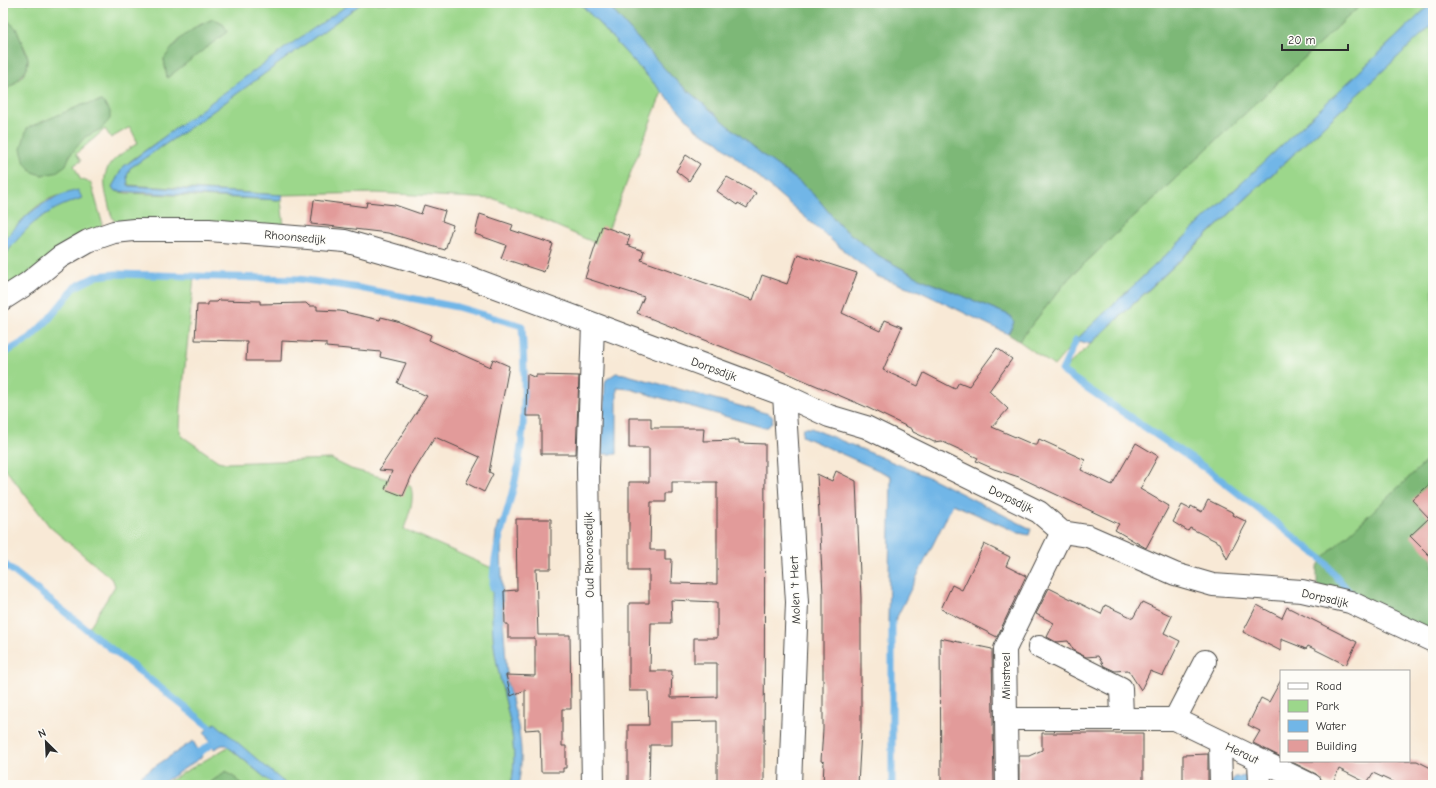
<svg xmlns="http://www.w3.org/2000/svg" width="1436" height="788" viewBox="0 0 1436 788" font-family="'Comic Neue',sans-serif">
  <rect width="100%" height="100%" fill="#fdfcf7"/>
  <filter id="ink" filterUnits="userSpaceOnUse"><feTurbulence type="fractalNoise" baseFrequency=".025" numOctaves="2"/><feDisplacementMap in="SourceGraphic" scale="8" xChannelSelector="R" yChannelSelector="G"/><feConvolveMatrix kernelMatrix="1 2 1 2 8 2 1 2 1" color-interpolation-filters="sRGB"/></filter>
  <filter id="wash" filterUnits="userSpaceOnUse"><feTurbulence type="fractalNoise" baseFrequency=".012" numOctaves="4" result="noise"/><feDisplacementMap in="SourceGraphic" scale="16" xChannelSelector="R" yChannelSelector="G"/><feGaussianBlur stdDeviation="0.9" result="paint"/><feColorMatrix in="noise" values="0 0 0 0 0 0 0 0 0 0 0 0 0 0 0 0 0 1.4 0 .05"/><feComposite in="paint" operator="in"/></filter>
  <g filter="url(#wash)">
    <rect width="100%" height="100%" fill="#f8e9d6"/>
    <path fill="#9cd78b" stroke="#64815b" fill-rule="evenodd" d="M3,3H351L133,159L123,167L112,187L115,191L125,193L281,200L284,227L117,224C111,218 110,210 108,202C98,167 111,160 138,143L130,127L111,138L105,129L76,154L81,161L74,165L80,179L91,183L102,222L101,228L3,292V258L23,231L35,220L56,207L82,198C75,197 64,194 57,196C34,203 18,225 3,242V92C11,86 24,78 27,68C33,51 13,31 5,18L3,19ZM213,19L224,25L167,78L164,59L195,27ZM65,114L101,129C96,131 88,134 84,137C65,155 72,170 41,175L27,128Z
      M362,3H580L662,92L602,246L495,199L376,193L282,195L128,185L127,175L130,168L191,127Z
      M1363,3H1432L1076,340L1054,366L1019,341L1069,278Z
      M1433,24V455L1322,559L1211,472L1062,371Z
      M116,274L194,276L181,407L180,431L182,436L218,461L227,463L331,459L351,469L410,485C416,498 408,516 404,529L492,568C494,596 492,624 495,651C501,695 521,740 511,785H287L214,724L208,729L87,631L115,586L113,580L50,527L3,466V354L30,338L48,320L75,287L97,276Z
      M228,747L274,785H244L226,771L207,785H162Z"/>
    <path fill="#7db877" stroke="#547251" d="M606,3H1363L1069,278L1019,341L1008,334L1014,322L1009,315L919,278L879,256L840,226L818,199L801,183L764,156L673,78Z
      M5,18L16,28L28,58L27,68L17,81L3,92V19Z
      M213,19L224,25L227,32L167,78L164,59C178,38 190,29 213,19Z
      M102,101L110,111V119L101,129L85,137L70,155L66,165L55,173L41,175L33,172L25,164L21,149L27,128L82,105Z
      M1433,455V632L1317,586V567L1324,557Z
      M226,771L244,785H207Z"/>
    <path fill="#71b6e7" stroke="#4e7089" d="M351,3H362L191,127L130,168L127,176L128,185L130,186L282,195L281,200L115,191L112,187L123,167L285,48Z
      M580,3H606L673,78L764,156L801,183L818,199L840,226L879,256L919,278L1009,315L1014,322L1008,334L919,291L876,276L850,256L717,141L698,131Z
      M1432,3L1433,24L1090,344L1076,340Z
      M78,190L82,198C42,212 28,224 3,258V242C27,213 41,200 78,190Z
      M616,373L624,374L769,414L773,417L772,422L768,427H762L630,389L617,388V454H602L605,384L606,380Z
      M803,428H811L933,479L1031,529L1029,535L1019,533L953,504L894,623L888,622L891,476L802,436Z
      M498,522L500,534L497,537L498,540L501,541L503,618L507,674L505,675C515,711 527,747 518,785H511C521,741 502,696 495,653C490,621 492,588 494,556C495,545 495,533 498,522Z
      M215,723L287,785H274L226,745H222L214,749L204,732Z
      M193,741L202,757L159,785H127Z
      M1245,776L1249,779L1251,785H1232V780L1235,777Z"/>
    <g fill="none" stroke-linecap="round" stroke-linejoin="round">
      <path stroke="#71b6e7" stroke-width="7" d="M1076,340L1062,371L1211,472L1322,559L1350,593L1354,595
        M3,354L30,338L48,320L75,287L97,276L116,274L299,279L359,288L457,307L522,326C525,377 527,430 515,481C507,517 492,551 493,588
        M3,563L216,732
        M193,757L219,739
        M892,785V623"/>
    </g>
    <g id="blocks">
      <path fill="#e29b9a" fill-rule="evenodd" d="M686,155L700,164L689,181L676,171Z
        M727,177L756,193L747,208L738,203L737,205L717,191Z
        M314,200L366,207L367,202L395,205L421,214L424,205L445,211L442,221L453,225L445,250L388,233L311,224Z
        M480,214L513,225L511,230L553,244L544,272L501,258L506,245L475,234Z
        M602,226L630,236L627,245L644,251L641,260L753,300L762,275L787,284L798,254L857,273L842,313L880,331L885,320L902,327L883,370L918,386L924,373L955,389L959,382L969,386L997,348L1012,359L989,391L1008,409L992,427L1034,445H1037L1039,439L1085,460L1081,470L1112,485L1136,443L1158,456L1140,489L1169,506L1146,548L1115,530L1119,524L1019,477L994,469L976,461L978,458L941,441L934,442L924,437L913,432L912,429L864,406L768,365L637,313L644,297L585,278Z
        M219,300L260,301V304L306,303L309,306H317V310L340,311L380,320L381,317L397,321L431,335L429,340L490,367L493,359L509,366L489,472L493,474L484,492L466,483L480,457L435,437L413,473L403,496L385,489L392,471L379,470L427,396L397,383L406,363L380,357L381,352L326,347V343L282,341L281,361H246L247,341L195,340L197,305H208V302H217Z
        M527,374L536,378V375L579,376L576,454H541V416H526Z
        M629,418H651V428H704L703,441L739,440V443L765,444L764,785L717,784V721L671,722V745H650L649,785H628V725H649L648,691H629V603H649V570H629V482H649V448H629ZM672,482H717V584L671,583L672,559H665V550H650L651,502H665V493H672ZM671,600L717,602V638H694V663H717V697L671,698L672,671H650L651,623H672Z
        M836,471L856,481L861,598V731L858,785H823L824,762L821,761L823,729V594L817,474L832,481Z
        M1433,481V559L1410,536L1429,518L1412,500Z
        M1208,500L1234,513L1233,515L1247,522L1227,559L1220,543L1190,528L1188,531L1173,522L1182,505L1190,509L1191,506L1202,512Z
        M516,519H551V569H536L538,635H570L571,709H562V746H566V768H563V772H541L540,729L525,730V690L511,696L506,675L535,676V638H508V624H505L504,591L517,590Z
        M984,544L1010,557L1006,566L1026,576L997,637L941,609L952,585L962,590Z
        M1049,588L1101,614L1105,605L1133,618L1142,602L1172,616L1164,633L1180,641L1163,676L1150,671L1141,690L1128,670L1115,671L1104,666L1098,656L1086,657L1074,651L1068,641L1056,642L1047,637L1054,623L1036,614Z
        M1257,605L1282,618L1287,607L1357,642L1346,665L1308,646L1306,649L1281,639V651L1243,632Z
        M940,638L992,649L994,785H941Z
        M1281,680V757L1253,743L1260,731L1248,725L1261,698L1269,702Z
        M1042,733H1143V785H1019V756H1029L1042,750Z
        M1208,754V785H1183V755Z
        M1290,761H1417L1433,769V785H1399L1373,773L1367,783L1339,769L1332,785L1322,780L1316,774Z"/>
    </g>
  </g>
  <g filter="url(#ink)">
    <use href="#blocks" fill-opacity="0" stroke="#4a4845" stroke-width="1"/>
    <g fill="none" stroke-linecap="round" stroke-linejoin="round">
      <g stroke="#4a4845" stroke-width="24">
        <path id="minor" d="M3,299L28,283L60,257L88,241L114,232L134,230H209L345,241L463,275L784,395L829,416L866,427L1039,512L1062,532L1088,536L1175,574L1213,585L1302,591L1350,602L1433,641
          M784,395L797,602L790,785
          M1039,647L1121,688L1122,718
          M1006,719H1175L1311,785
          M1175,719L1205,661
          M1220,742L1221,785
          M1259,761L1260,785
          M593,785L588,468L593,325
          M1007,785L1005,649L1062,532"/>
      </g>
      <use href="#minor" stroke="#fff" stroke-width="22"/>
    </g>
  </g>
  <g text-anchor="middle" stroke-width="3" stroke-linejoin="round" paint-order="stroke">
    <g font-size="12" fill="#2b2b2b" stroke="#fdfcf7">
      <text transform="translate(295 237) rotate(5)" y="4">Rhoonsedijk</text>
      <text transform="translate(714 369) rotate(20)" y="4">Dorpsdijk</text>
      <text transform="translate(1011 499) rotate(26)" y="4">Dorpsdijk</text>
      <text transform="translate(589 555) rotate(-91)" y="4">Oud Rhoonsedijk</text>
      <text transform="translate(795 590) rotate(-92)" y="4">Molen 't Hert</text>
      <text transform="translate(1325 598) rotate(13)" y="4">Dorpsdijk</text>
      <text transform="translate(1006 676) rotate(-90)" y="4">Minstreel</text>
      <text transform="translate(1242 753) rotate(26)" y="4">Heraut</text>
    </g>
  </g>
  <rect width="1436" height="788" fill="none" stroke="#fdfcf7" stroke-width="16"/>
  <rect x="1280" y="670" width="130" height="92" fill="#fdfcf7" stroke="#a9a8a5"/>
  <rect x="1288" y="683" width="20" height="6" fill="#ffffff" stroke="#a9a8a5"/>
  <text x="1316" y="690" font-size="12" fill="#2b2b2b">Road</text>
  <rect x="1288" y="700" width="20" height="12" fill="#9cd78b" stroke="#a9a8a5"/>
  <text x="1316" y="710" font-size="12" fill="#2b2b2b">Park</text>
  <rect x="1288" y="720" width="20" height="12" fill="#71b6e7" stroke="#a9a8a5"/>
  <text x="1316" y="730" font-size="12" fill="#2b2b2b">Water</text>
  <rect x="1288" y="740" width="20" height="12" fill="#e29b9a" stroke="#a9a8a5"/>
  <text x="1316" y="750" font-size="12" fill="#2b2b2b">Building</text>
  <g transform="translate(46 742) rotate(336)" stroke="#fdfcf7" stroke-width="3" paint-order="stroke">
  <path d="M0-3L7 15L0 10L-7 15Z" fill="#2b2b2b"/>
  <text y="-6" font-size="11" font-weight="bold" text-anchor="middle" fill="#2b2b2b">N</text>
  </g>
  <path d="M1282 44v6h66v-6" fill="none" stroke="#2b2b2b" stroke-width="2"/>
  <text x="1288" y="44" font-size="12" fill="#2b2b2b" stroke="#fdfcf7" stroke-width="3" paint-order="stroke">20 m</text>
</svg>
